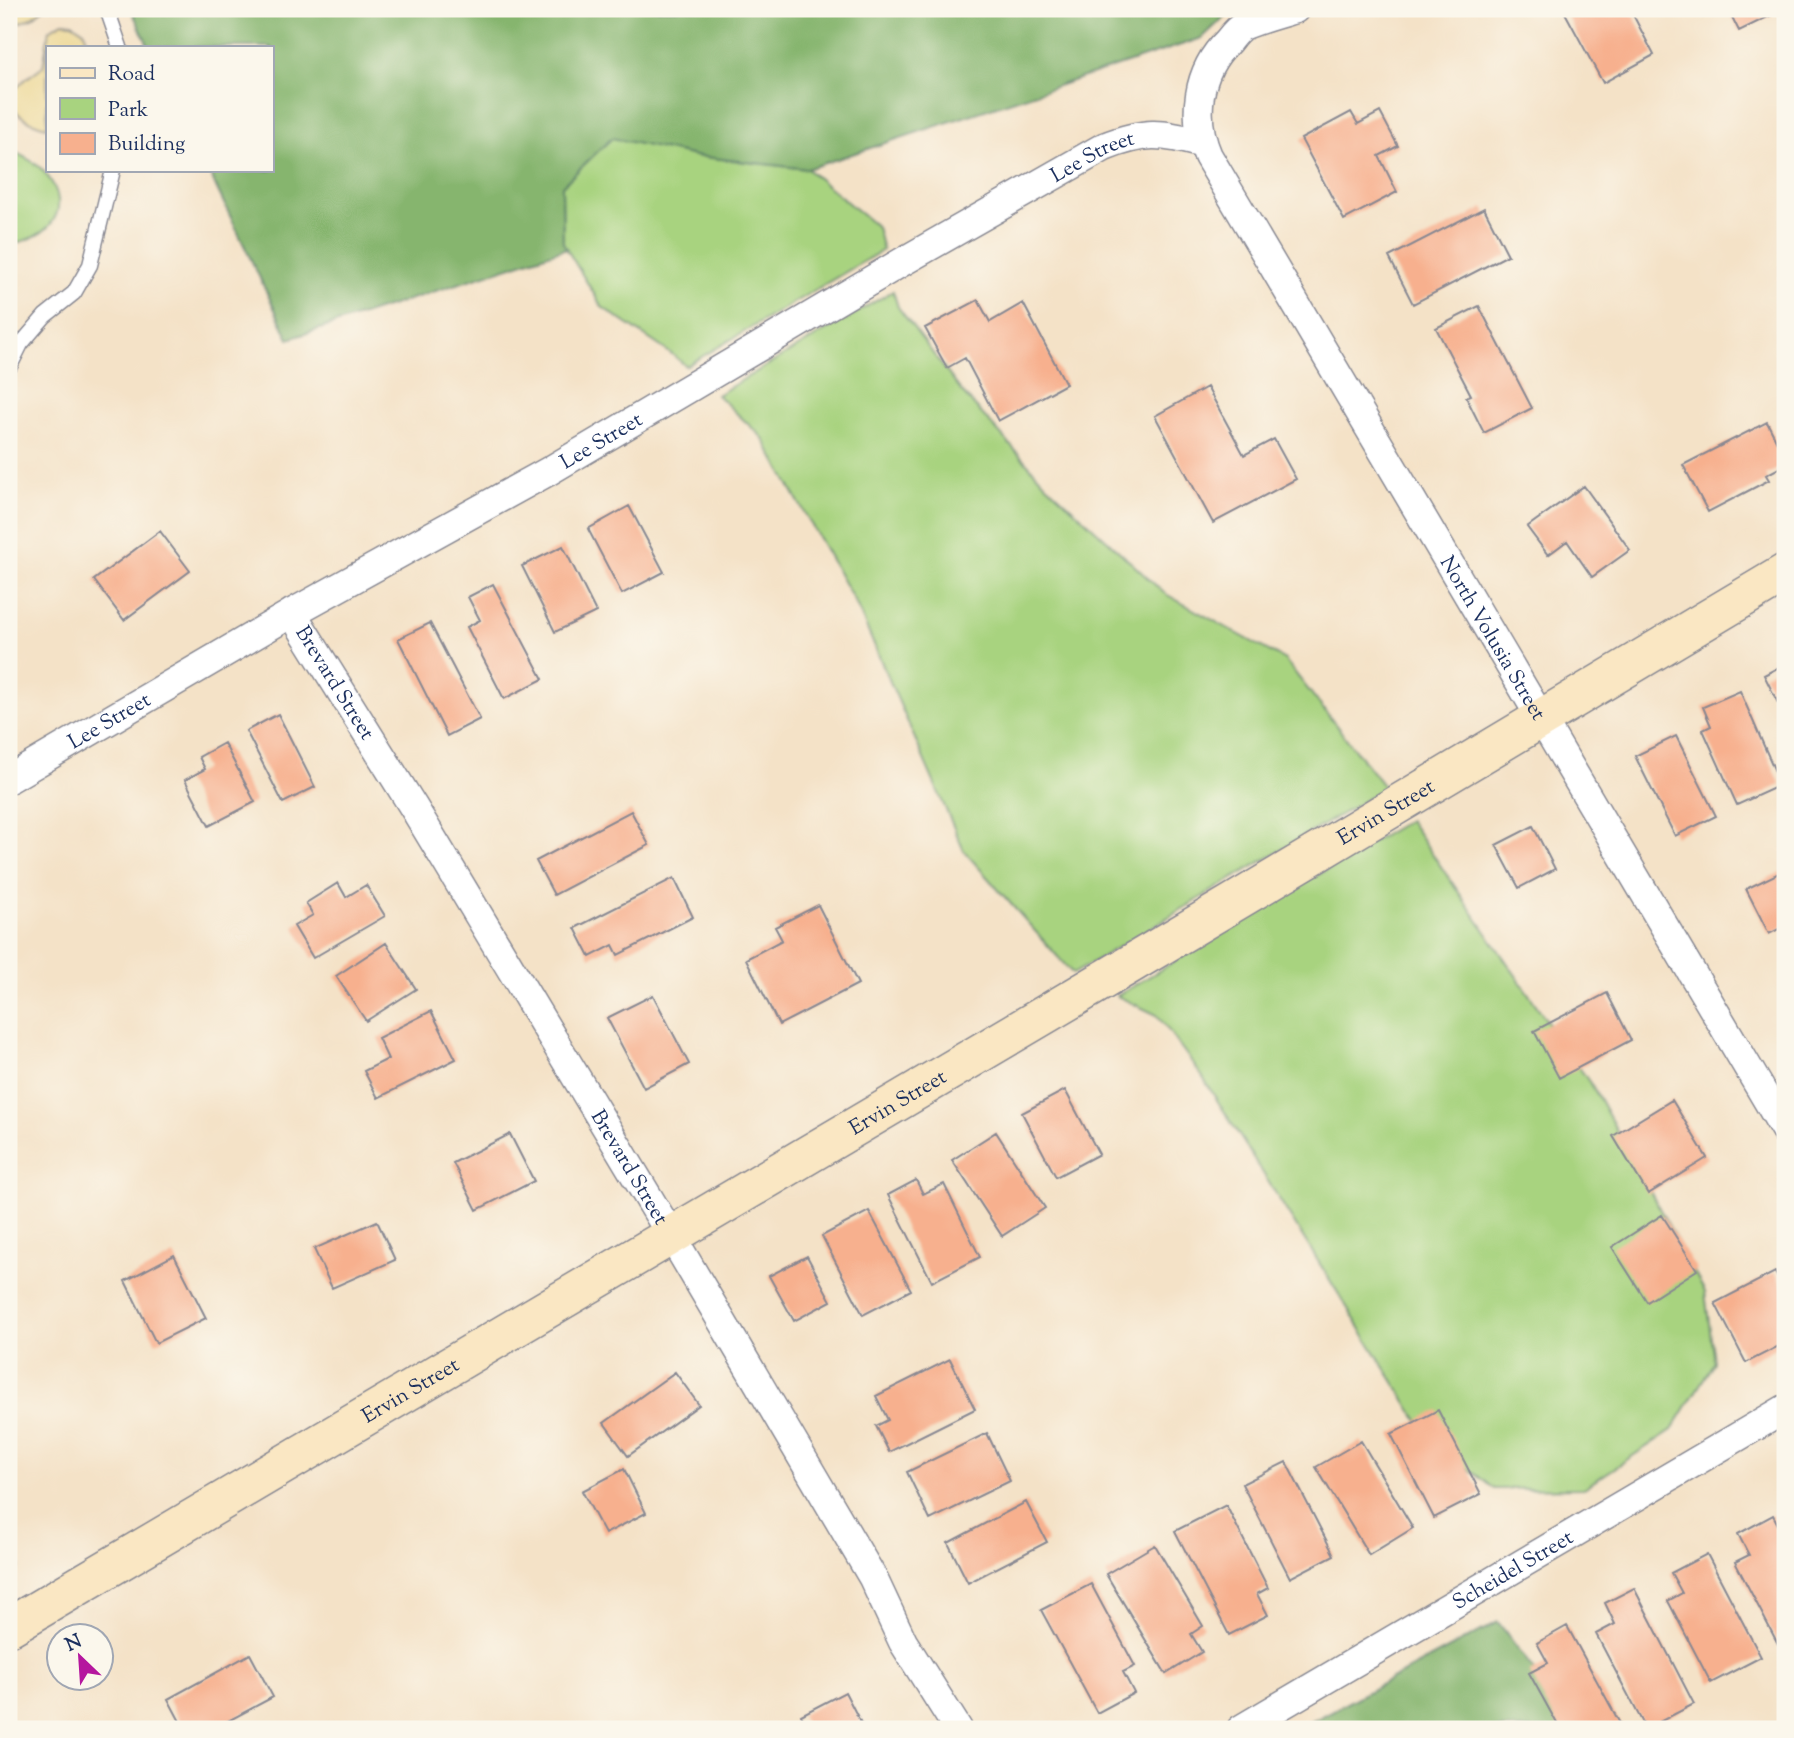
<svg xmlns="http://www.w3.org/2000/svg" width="1794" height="1738" viewBox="0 0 1794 1738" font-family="'Sorts Mill Goudy',serif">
  <rect width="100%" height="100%" fill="#fbf7ec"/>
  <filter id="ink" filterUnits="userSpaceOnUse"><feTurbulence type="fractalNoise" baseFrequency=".0143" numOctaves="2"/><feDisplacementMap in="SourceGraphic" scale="14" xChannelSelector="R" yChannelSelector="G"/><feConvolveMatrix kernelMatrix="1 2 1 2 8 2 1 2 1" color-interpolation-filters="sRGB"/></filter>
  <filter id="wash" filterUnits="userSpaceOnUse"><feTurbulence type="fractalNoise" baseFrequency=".00686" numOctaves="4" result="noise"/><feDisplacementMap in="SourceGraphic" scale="28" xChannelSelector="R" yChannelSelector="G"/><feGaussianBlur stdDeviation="1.57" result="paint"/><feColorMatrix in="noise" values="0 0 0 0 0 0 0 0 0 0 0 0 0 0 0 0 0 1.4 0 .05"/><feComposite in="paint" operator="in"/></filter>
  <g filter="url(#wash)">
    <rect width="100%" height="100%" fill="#f4e2c7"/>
    <path fill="#a8d37f" stroke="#62816e" stroke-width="2" d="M612,137L695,156L807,169L877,227L883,250L686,366L673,355L602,307L563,243L562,186Z
      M9,149C21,156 37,162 45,173C75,209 50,238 10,244Z
      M893,291L898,307L962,392L1046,484L1164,593L1285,660L1385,788L1073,974L964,851L857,606L762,437L717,395Z
      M1409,820L1594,1089L1705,1292L1714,1362L1672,1430L1584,1488L1494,1489L1429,1438L1202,1076L1157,1015L1117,996Z
      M9,1519L19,1567L9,1576Z"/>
    <path fill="#86b56e" stroke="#507266" stroke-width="2" d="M131,9H1233L1202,38L807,169L695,156L612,138L562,186L563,243L567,248L289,339L208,170H271V47H149Z
      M1498,1622L1578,1729H1298Z"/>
    <path fill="#eeda9e" stroke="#84847e" stroke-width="2" d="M9,9H43L32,18L9,27Z
      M63,22L72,23L84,31L89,47H47V127C30,123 0,110 16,88C23,80 34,73 43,66L49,30Z"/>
    <g id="blocks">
      <path fill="#f7b08e" d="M1563,9H1630L1654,55L1603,83Z
        M1728,9H1784L1739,31Z
        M1351,112L1358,124L1380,112L1398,146L1379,156L1397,192L1344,220L1301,139Z
        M1484,208L1508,255L1413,304L1389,257Z
        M978,300L990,322L1023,303L1066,384L998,421L965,358L947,368L925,328Z
        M1479,306L1532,408L1484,433L1466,397L1471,395L1436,328Z
        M1207,387L1244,455L1274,439L1296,479L1213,523L1155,416Z
        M1767,422L1785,458V465L1766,475L1769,480L1708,512L1683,465Z
        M1584,486L1630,550L1592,577L1567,541L1548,555L1527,527Z
        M629,506L664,572L622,594L588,529Z
        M160,531L190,571L124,620L94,580Z
        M563,546L596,612L555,632L522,566Z
        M493,584L543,679L504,699L467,627L480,620L468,597Z
        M430,623L480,719L447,736L398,639Z
        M1785,664V717L1764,675Z
        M1740,691L1781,785L1737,805L1703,730L1711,726L1703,707Z
        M278,714L315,787L283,803L246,731Z
        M1676,736L1716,816L1675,836L1635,756Z
        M224,743L255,802L209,826L185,780L205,769L199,757Z
        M631,811L649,845L554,895L536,861Z
        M1533,826L1555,869L1519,888L1496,845Z
        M1785,870V926L1769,934L1746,889Z
        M674,878L693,917L618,955L613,945L590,957L575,928Z
        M338,883L346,897L366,885L385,916L313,958L294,926L313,915L306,903Z
        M818,905L858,984L779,1025L746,959L782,940L775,927Z
        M386,943L416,989L366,1021L336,976Z
        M1607,993L1631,1040L1559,1078L1534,1031Z
        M653,995L689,1064L644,1088L607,1018Z
        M431,1011L456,1059L378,1098L364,1071L388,1059L378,1038Z
        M1065,1090L1099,1154L1056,1177L1022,1113Z
        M1672,1100L1707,1158L1648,1194L1613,1136Z
        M996,1132L1045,1208L1002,1236L952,1160Z
        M510,1134L534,1181L477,1210L453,1163Z
        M916,1180L923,1194L944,1184L980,1257L932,1282L888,1195Z
        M869,1211L911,1290L863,1315L822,1236Z
        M1662,1215L1697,1270L1647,1302L1612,1247Z
        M377,1221L395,1260L332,1288L314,1249Z
        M174,1255L206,1318L156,1343L125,1281Z
        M807,1256L831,1301L794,1321L769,1276Z
        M1775,1272L1785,1292V1343L1746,1363L1715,1303Z
        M950,1359L975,1409L889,1452L876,1426L888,1420L876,1396Z
        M675,1372L699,1405L628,1456L604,1423Z
        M1438,1410L1481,1494L1434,1518L1391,1434Z
        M987,1433L1010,1481L930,1520L907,1472Z
        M1361,1441L1413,1528L1369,1555L1316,1467Z
        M1286,1462L1334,1555L1290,1578L1242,1484Z
        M624,1469L646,1513L605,1534L582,1491Z
        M1026,1502L1047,1542L968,1583L948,1543Z
        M1226,1505L1268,1588L1257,1594L1268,1615L1229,1635L1175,1531Z
        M1773,1515L1785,1538V1641L1778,1644L1735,1562L1749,1555L1738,1534Z
        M1155,1545L1203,1626L1191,1634L1202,1652L1166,1674L1106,1574Z
        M1707,1554L1761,1657L1711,1683L1668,1601L1682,1593L1671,1573Z
        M1091,1584L1135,1666L1123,1672L1134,1693L1097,1713L1041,1610Z
        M1634,1588L1694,1704L1646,1729L1596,1634L1615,1624L1605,1603Z
        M1567,1626L1623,1729H1560L1529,1673L1548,1663L1537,1643Z
        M250,1654L273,1697L213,1729H184L168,1699Z
        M845,1692L864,1729H808L801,1715Z"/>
    </g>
  </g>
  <g filter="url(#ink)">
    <use href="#blocks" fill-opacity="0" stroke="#888892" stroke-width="2"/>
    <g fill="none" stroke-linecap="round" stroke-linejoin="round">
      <g stroke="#888892" stroke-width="17">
        <path id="lane" d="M107,9L120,47
          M9,368L21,344L45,316L74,293L90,265L113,170"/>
      </g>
      <g stroke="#888892" stroke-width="31">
        <g id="street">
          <path id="s1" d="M1295,9C1278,14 1259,19 1243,26C1237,29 1232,36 1228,41C1197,71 1191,117 1208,156L1785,1130"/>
          <path id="s2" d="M292,613L414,808L671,1235L873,1578L903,1642L958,1729"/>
          <path id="s3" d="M9,779L292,613L549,471L902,262L1104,147C1144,131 1161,132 1203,144"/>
          <path id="s4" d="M1241,1729L1785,1409"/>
        </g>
      </g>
      <g stroke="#888892" stroke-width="41">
        <g id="secondary">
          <path id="s5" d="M9,1627L1134,962L1785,573"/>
        </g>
      </g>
      <use href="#lane" stroke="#fff" stroke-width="14"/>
      <use href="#street" stroke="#fff" stroke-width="28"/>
      <use href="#secondary" stroke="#fae7c3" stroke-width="38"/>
    </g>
  </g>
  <g text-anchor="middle" stroke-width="5" stroke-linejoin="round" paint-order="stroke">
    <g font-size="21" fill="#1b2f5e" stroke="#fbf7ec">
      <text dy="7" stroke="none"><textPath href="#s3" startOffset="1250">Lee Street</textPath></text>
      <text dy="7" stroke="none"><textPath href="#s3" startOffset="682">Lee Street</textPath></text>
      <text dy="7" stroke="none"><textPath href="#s1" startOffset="760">North Volusia Street</textPath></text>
      <text dy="7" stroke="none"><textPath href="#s2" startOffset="82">Brevard Street</textPath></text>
      <text dy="7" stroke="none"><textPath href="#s3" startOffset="116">Lee Street</textPath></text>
      <text dy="7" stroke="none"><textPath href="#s5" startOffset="1600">Ervin Street</textPath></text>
      <text dy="7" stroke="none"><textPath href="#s5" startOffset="1032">Ervin Street</textPath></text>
      <text dy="7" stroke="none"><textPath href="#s2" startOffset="649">Brevard Street</textPath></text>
      <text dy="7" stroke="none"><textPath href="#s5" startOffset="466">Ervin Street</textPath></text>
      <text dy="7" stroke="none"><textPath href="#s4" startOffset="315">Scheidel Street</textPath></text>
    </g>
  </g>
  <rect width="1794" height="1738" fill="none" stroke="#fbf7ec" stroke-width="35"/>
  <rect x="46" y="46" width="228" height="126" fill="#fbf7ec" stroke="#a1a7b3" stroke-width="2"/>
  <rect x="60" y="68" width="35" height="10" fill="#fae7c3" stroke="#a1a7b3" stroke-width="2"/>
  <text x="108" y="80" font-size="21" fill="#1b2f5e">Road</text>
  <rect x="60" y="98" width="35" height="21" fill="#a8d37f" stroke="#a1a7b3" stroke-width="2"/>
  <text x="108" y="116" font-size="21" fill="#1b2f5e">Park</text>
  <rect x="60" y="133" width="35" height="21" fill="#f7b08e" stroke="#a1a7b3" stroke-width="2"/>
  <text x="108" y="150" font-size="21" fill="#1b2f5e">Building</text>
  <g transform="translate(80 1657) rotate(335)"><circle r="33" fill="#fbf7ec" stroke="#a1a7b3" stroke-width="2"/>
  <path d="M0-5L12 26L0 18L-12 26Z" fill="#b5179e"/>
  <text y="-10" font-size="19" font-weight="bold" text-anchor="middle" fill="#1b2f5e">N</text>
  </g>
</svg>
